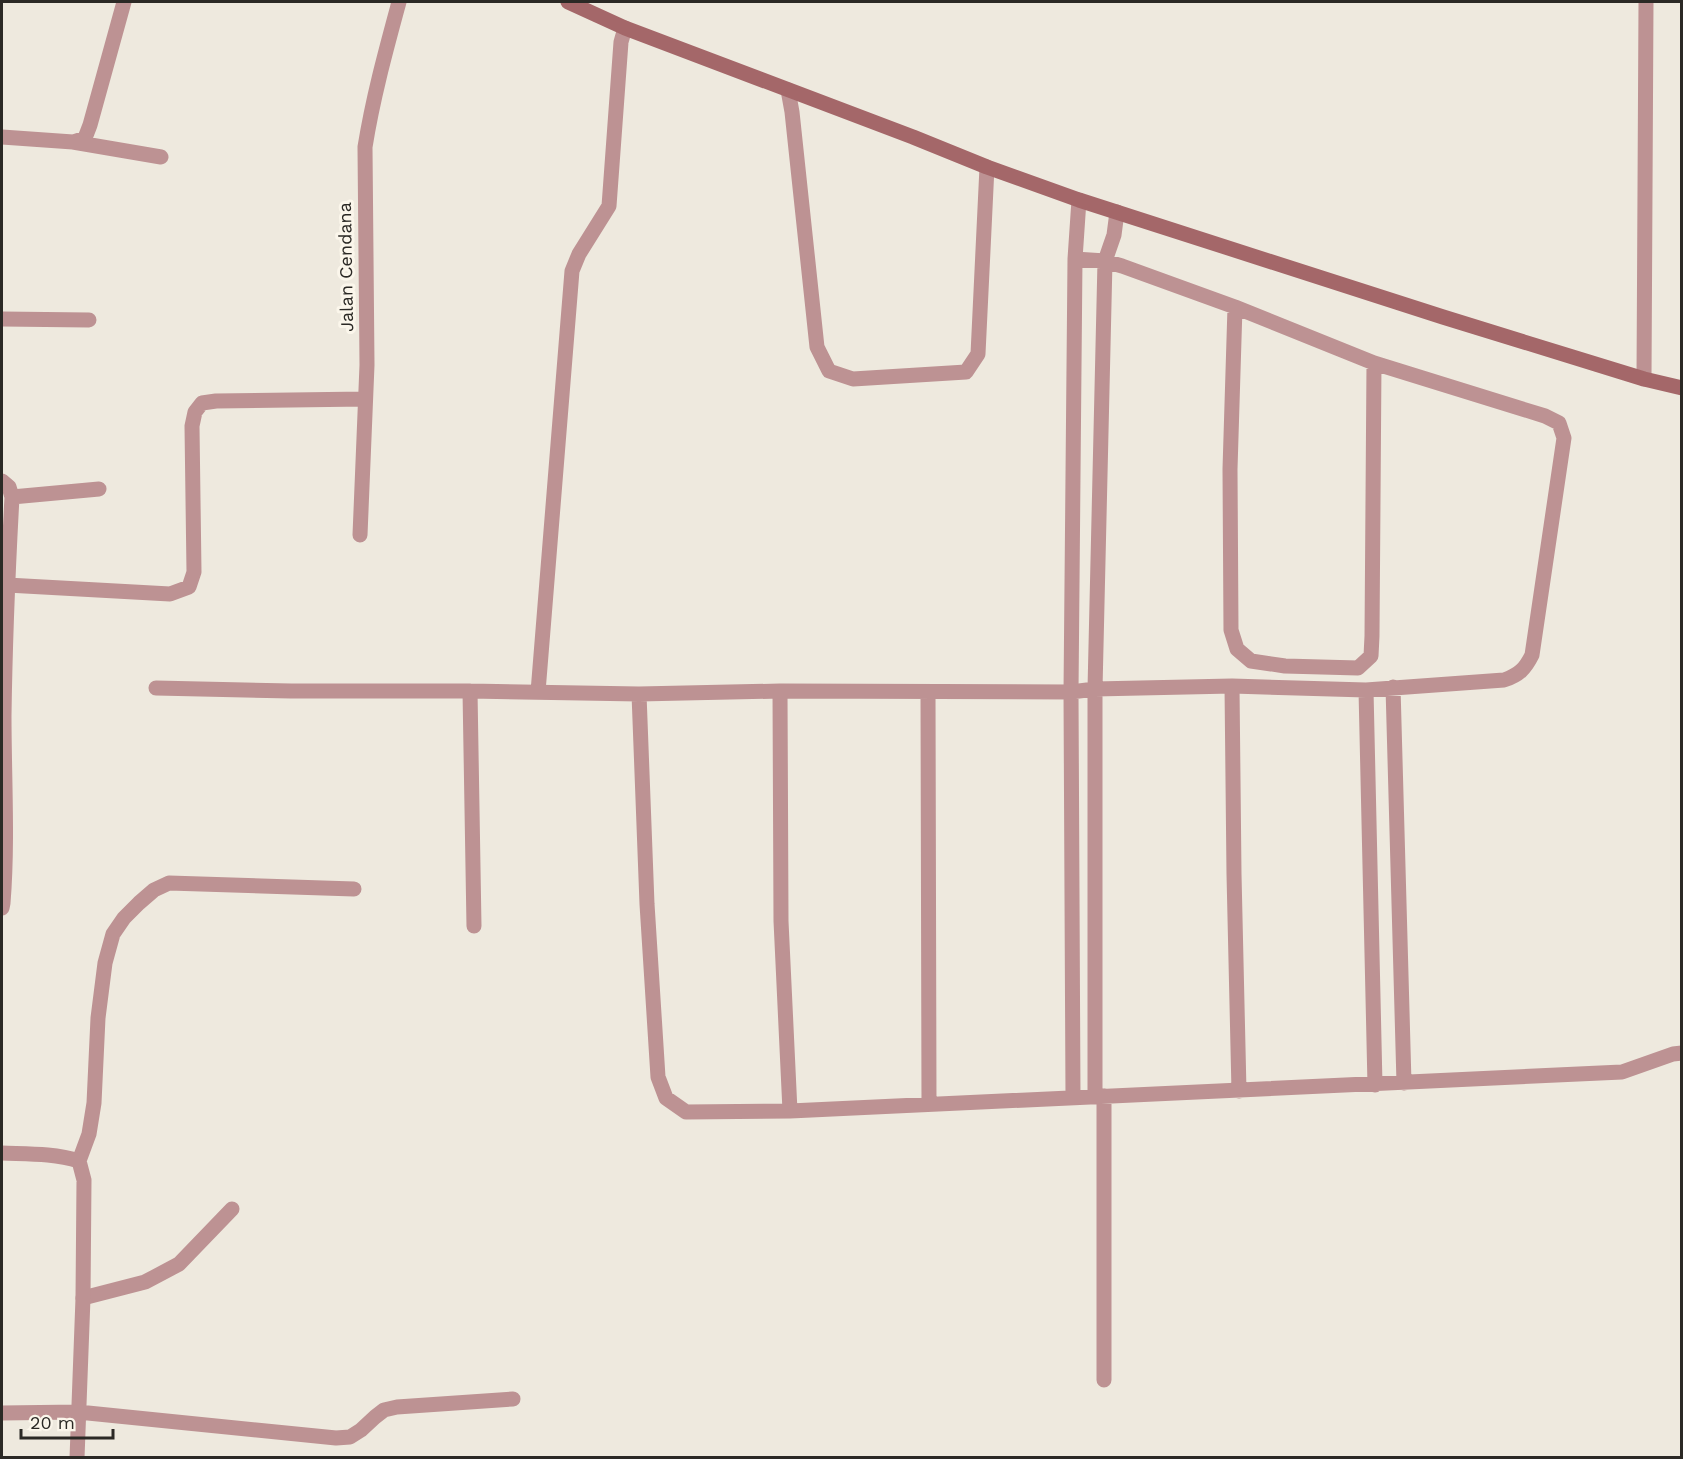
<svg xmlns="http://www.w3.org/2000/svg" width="1683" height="1459" viewBox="0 0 1683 1459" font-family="'Work Sans',sans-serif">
  <rect width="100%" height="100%" fill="#eee9de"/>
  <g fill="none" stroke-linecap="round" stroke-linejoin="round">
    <path stroke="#bd9293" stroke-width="15" d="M788,90L792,112L817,347L829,371L853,379L966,372L978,354L987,167
      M83,1298L145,1282L179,1264L232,1209"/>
    <path stroke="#bd9293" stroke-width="15" d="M2,137L73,142L85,138L90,125L124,2
      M73,142L161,157
      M1075,259L1105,261L1122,266L1235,307L1374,363L1372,636L1371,656L1358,668L1285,666L1251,661L1237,649L1231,630L1230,469L1235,307
      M2,319L89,320
      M1644,379L1646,2
      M2,481L9,487L12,497C8,570 5,643 4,716C4,778 8,841 3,903L2,908
      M12,497L99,489
      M360,535L367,365L365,147C373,97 386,50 399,2
      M7,585L170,594L189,587L194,572L192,426L195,412L202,403L216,401L365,399
      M1393,687L1404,1083
      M156,688L291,691H470L639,694L780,691L1071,692L1095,689L1232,686
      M1366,690L1375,1085
      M470,691L474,926
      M780,691L781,921L790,1111
      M538,692L572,271L579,254L609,206L621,42L625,28
      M928,692L929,1104
      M639,694L647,904L658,1077L666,1098L686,1112L790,1111L1622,1072L1673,1054L1682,1053
      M1239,1091L1234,874L1232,686L1366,690L1504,680C1519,675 1525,669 1532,655L1564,438L1559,423L1545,416L1374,363
      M1104,1096V1380
      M1095,1097V689L1105,261L1114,235L1117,212
      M1073,1098L1071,692L1075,259L1079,200
      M2,1153C27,1154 54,1153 79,1161
      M2,1413L78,1412L336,1438L350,1437L361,1430L375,1417L384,1410L397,1407L513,1399
      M77,1458L83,1298L84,1180L79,1161L89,1134L94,1103L98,1018L105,963L113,934L124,918L139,903L154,890L169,883L354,889"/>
    <path stroke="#a46769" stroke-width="15" d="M568,2L625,28L913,137L987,167L1079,200L1443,317L1644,379L1682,388"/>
  </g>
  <g text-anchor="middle" stroke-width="6" stroke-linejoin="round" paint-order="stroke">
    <g font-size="18" fill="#2b2925" stroke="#fbf6eb">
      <text transform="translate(346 267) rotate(-91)" y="6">Jalan Cendana</text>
    </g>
  </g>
  <rect width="1683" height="1459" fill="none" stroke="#2b2925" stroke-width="6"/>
  <path d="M21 1429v9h92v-9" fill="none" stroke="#2b2925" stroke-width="3"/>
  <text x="30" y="1429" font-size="18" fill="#2b2925" stroke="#fbf6eb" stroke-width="4.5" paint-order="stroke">20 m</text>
</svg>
